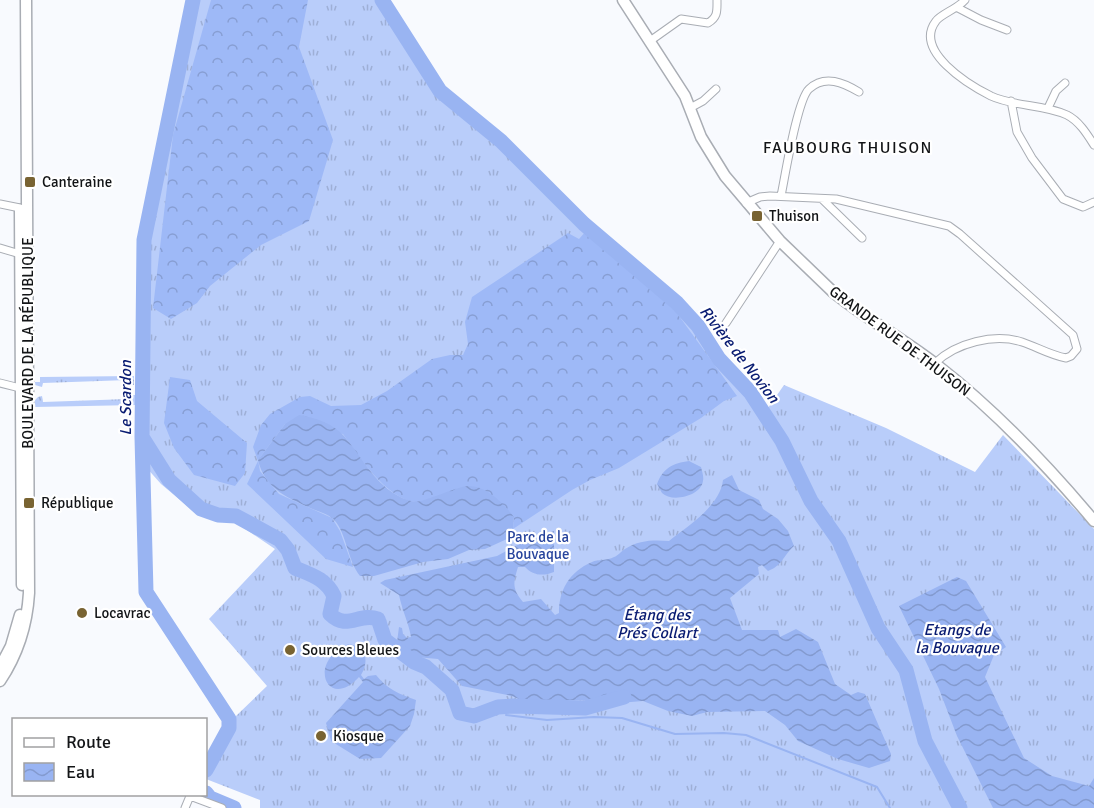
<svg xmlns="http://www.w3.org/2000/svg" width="1094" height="808" viewBox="0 0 1094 808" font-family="Signika,sans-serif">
  <defs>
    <pattern id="grass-tufts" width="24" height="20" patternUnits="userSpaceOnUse" patternTransform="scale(1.5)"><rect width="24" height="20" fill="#b9cdfa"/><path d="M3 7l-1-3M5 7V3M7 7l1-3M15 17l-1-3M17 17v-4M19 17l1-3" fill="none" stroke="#9eafd6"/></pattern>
    <pattern id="forest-crowns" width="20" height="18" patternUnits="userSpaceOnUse" patternTransform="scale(1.5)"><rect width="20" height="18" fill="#9eb9f7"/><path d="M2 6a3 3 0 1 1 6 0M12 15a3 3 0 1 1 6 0" fill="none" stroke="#879ed3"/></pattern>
    <pattern id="water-waves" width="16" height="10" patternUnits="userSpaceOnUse" patternTransform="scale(1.5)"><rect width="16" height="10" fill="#99b4f2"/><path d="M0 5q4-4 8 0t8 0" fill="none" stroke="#839acf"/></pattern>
  </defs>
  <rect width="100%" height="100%" fill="#f8fafe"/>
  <path fill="url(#grass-tufts)" d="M187,0H387L444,89L502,139L586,221L679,302L701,326L720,357L768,408L784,385L886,428L975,472L1003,435L1094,529V808H260V800L206,779L236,716L267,686L209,619L275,549L238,524L198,515L161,484L137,457L139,374L136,314L139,236Z
    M134,376V385H129L128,380L43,383L42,387L35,385V382H40V377Z
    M128,395H136V405L35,407V400L38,397L42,396L43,402L128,399Z"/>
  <path fill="url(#forest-crowns)" d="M211,0H308L299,47L333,140L309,221L261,245L210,286L197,303L171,319L153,308L173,135Z
    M586,231L674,309L737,396L724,401L701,418L619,468L590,480L572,490L513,529L514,517L469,486C457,490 427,503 416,502C387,500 358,455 343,434L285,424L258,460L260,471L279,494L332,518L340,531L353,567L326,559L247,484L258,461L253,447L261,425L270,414L300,397L310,396L331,406L361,405L387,391L432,359L450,355H463L468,344L465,322L472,297L568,233L579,239Z
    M170,377L190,380L197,401L247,443L245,473L235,486L194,475L174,448L164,423Z"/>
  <path fill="url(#water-waves)" d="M299,415C314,417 334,424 344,436C364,459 377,490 408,500C416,503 422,501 430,498C440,495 460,486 469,486C487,486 504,504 514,517L513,529L507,539L485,549L469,550L448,559L423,562L374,576H360C347,560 346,529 332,518C327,514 320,512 315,510C290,499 265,490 258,460L285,424Z
    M689,461L701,467C702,471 704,477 703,481C701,496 672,503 662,493C660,490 659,487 657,484C663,468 673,463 689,461Z
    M732,475L739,490L759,500L763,509L778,519L788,531L794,546C782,557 783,565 768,571L762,565L758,567L759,574L730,598L742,630H778L780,637L796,629L818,642L835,684L851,695L858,692L865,694L891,754L890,761L869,768L838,759L798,741L785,725L765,711L707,712L692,716L668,711L643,701L619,703L581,700H521L512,696L462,686L438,659L416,657L397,642L399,627L402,628L403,634L407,638L411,637C409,624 402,610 399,595L380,583L385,580L497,556L521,543L554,531V572C544,576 533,576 525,567H518C513,583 512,589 523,602L541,599L555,615L559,613C559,590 569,572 592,562C598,559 607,561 614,557C618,556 621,551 625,549C639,540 653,540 669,541C689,525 720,506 723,480Z
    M957,577L966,581L1006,647L994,655L985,677L1024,758L1052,776L1089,786L1094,778V808H993L957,736L939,689L899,606Z
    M349,644L361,647C367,657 367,664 361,675L364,679L368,676L376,675C387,689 399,694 416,700L414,714L410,726L381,758L360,759L331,741L326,723L363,682L359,677C327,712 306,661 349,644Z"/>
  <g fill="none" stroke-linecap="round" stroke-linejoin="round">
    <path stroke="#99b4f2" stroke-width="2" d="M498,707L500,709
      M506,715L547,720L594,717L622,718L675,734L724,733L746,735L877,787L890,808"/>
    <path stroke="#99b4f2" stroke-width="15" d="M193,0L144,240L142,437L146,592L229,719V728L206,770
      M382,0L440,91L501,141L584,224L677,303L698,326L719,359L750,392L782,441L811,501L839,541L878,628L906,670L925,741L960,808
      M142,437L169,480L201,509L218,515L236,516L280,540L288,550L295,568C312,575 326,579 334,596L330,614C347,631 359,612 378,619L385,640L414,662L426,667L452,690L460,713L474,716L498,707L513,706L585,708L624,697
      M206,793L210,798L234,808"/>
    <g stroke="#a9adb4" stroke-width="9">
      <path id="street" d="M965,0C957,9 941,14 936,21C913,51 969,85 991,96C1015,107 1043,104 1067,115C1079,121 1087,134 1094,145
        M958,8L981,20L1007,30
        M650,41L681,19L708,23C718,17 717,11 717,0
        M1011,101L1017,132L1032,158L1063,199L1083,207L1094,202
        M690,108L703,101L716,89
        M1048,108L1056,91L1065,83
        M781,196C785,177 797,100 809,89C825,74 844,83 859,92
        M822,199L862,238
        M746,203L760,197L770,196L836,199L949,226L960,234L1073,335L1077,349L1071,356L1066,358C1050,355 1037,347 1022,342C994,333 956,343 935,363
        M0,204L20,208
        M0,248L20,254
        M726,323L780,241
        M0,383L20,388
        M185,808L190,796L222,808"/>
    </g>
    <g stroke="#a9adb4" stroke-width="13">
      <path id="secondary" d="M623,0L685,96L701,137L725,176L780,241L833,292C866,319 905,340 938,366C996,411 1047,465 1094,521"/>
    </g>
    <g stroke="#a9adb4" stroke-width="13">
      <path id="primary" d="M20,210L22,585
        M0,667L11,646L20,615
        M0,681C18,654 27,626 29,593L26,0"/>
    </g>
    <use href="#street" stroke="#fff" stroke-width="7"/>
    <use href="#secondary" stroke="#fff" stroke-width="10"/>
    <use href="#primary" stroke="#fff" stroke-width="10"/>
  </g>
  <g fill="#786332" stroke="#fff" stroke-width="2">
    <rect x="24" y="176" width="12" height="12" rx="3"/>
    <rect x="751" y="210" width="12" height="12" rx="3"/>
    <rect x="23" y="497" width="12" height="12" rx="3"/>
    <circle cx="82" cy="613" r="6"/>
    <circle cx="290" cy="650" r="6"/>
    <circle cx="321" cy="736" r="6"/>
  </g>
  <g text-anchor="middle" stroke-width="4.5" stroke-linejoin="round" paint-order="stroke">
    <g font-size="15" fill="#131517" stroke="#fff" text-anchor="start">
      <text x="42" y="187">Canteraine</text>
      <text x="769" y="221">Thuison</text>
      <text x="41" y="508">République</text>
      <text x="94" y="618">Locavrac</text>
      <text x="302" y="655">Sources Bleues</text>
      <text x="333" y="741">Kiosque</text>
    </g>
    <g font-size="15" fill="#131517" stroke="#fff">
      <text transform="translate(900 341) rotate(37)" y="5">GRANDE RUE DE THUISON</text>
      <text transform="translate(28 343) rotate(-90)" y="5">BOULEVARD DE LA RÉPUBLIQUE</text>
    </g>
    <g font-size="15" fill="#27449c" stroke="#fff">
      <text x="538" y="542">Parc de la<tspan x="538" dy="17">Bouvaque</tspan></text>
    </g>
    <g font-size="16" letter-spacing="1.5" fill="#131517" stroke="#fff">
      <text x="848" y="153">FAUBOURG THUISON</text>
    </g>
    <g font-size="16" font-style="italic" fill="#091c72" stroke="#fff">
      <text transform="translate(740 354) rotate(52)" y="6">Rivière de Novion</text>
      <text transform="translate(125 398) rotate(-90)" y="6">Le Scardon</text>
      <text x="657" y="620">Étang des<tspan x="657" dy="18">Prés Collart</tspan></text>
      <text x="957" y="635">Etangs de<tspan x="957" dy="18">la Bouvaque</tspan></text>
    </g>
  </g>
  <rect x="12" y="718" width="195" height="78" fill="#ffffff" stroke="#a1a1a2" stroke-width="1.5"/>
  <rect x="24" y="738" width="30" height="9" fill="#ffffff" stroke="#a1a1a2" stroke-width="1.5"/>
  <text x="66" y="748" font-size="18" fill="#131517">Route</text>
  <rect x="24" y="763" width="30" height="18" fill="url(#water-waves)" stroke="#a1a1a2" stroke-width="1.5"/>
  <text x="66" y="778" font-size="18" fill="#131517">Eau</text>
</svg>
